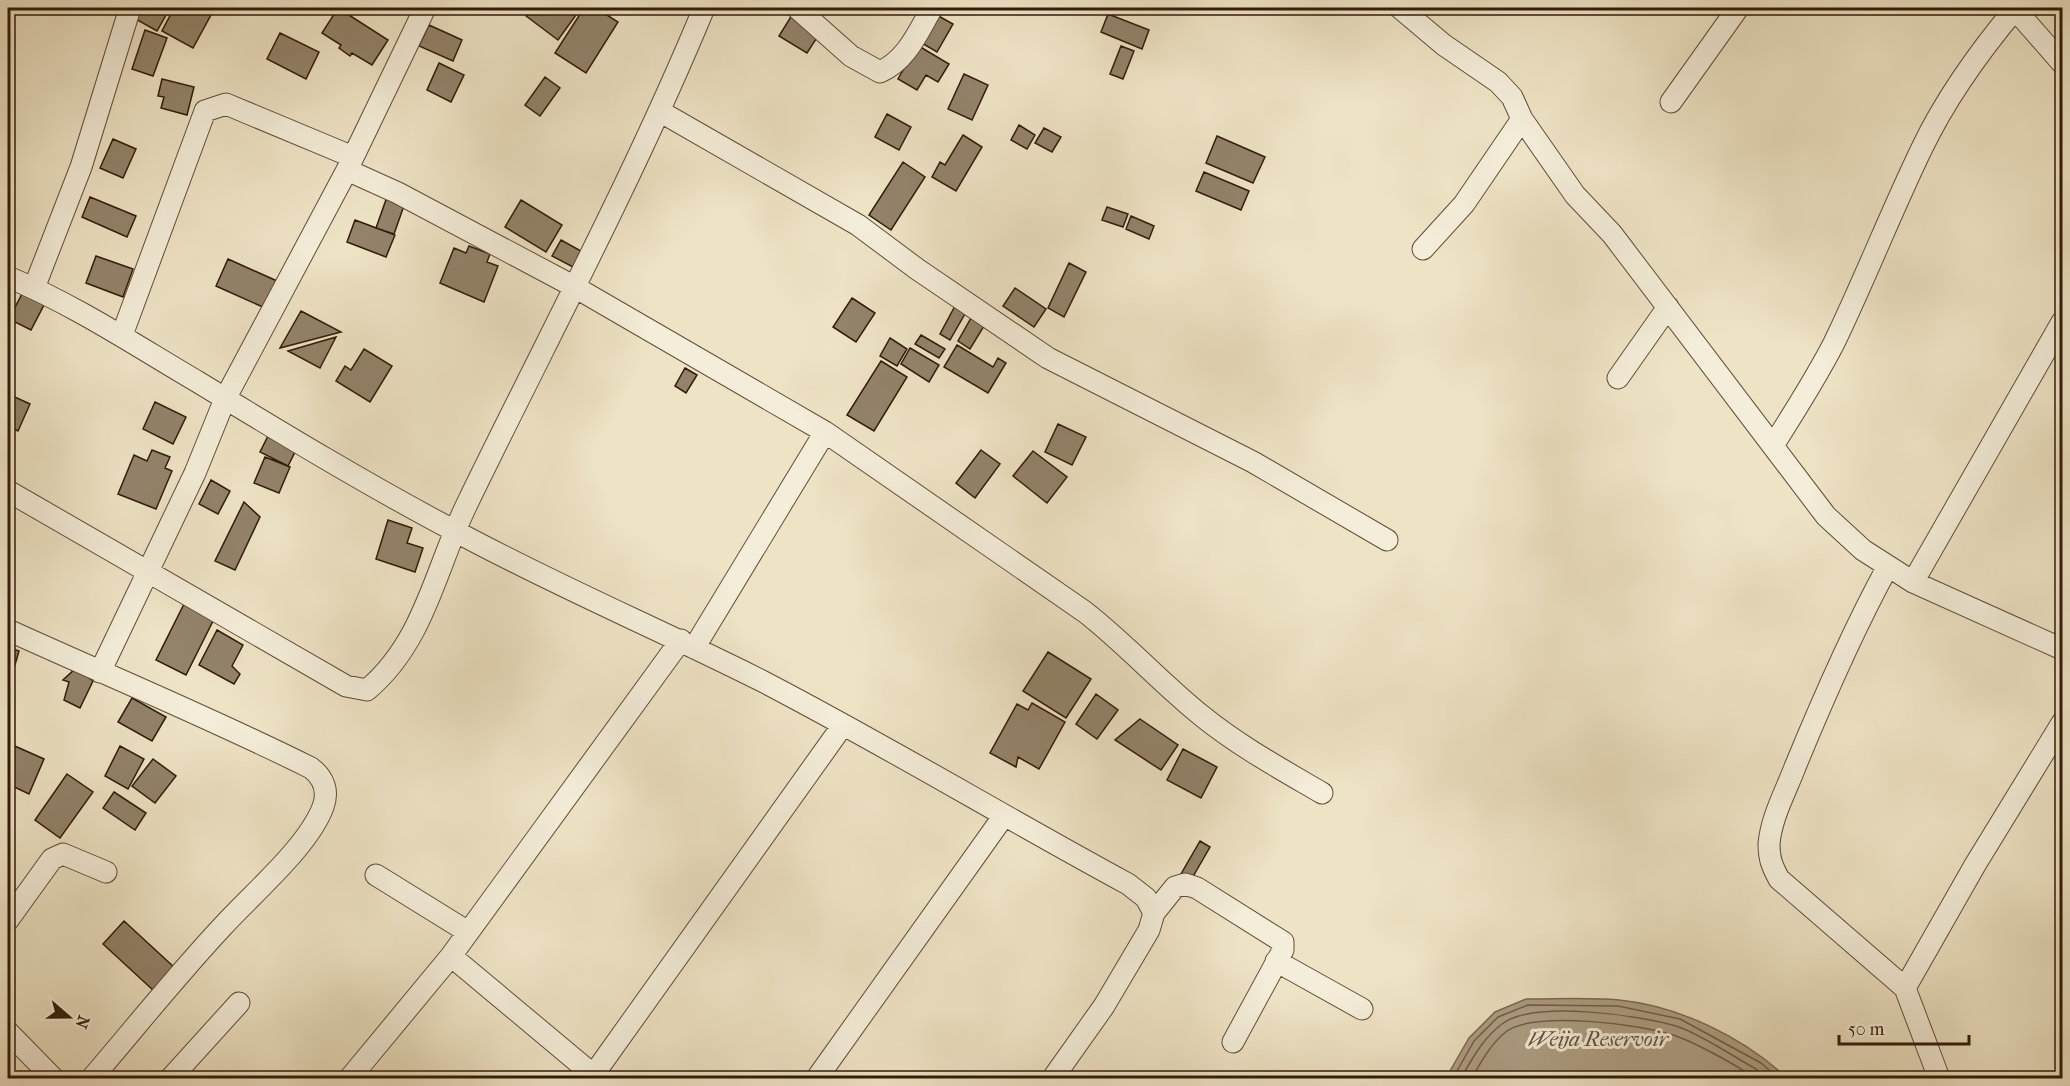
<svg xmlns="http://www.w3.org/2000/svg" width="2070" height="1086" viewBox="0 0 2070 1086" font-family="'IM FELL French Canon',serif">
  <rect width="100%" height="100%" fill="#eee3c5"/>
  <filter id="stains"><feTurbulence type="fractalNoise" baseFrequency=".00333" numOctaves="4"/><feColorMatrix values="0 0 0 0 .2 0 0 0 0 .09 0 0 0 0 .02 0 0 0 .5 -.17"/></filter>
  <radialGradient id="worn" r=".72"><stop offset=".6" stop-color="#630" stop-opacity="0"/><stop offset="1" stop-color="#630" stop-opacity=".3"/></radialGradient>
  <path fill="#ae9f85" stroke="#7c6a53" stroke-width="1.5" d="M1526,999C1557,999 1589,997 1619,1000C1679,1006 1743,1037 1787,1078H1446L1469,1038L1495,1012Z"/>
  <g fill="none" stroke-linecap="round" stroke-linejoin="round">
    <path stroke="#705d47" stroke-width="1.5" d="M1453,1078L1474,1041L1498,1017L1528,1005L1618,1006L1680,1019L1761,1063L1778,1078
      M1461,1078C1472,1059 1483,1038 1502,1024C1533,1000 1639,1015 1676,1026C1701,1034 1732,1056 1756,1069L1767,1078
      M1472,1078C1481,1062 1491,1043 1507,1031C1536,1011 1640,1024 1673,1035C1692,1041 1739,1066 1754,1078"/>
  </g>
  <path fill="#93836b" stroke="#311b09" stroke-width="1.5" d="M137,8H170L157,31L132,17Z
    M174,8L190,10L191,8H202L212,13L193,48L162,31Z
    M338,8L388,40L372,65L352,53L350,56L339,48L341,45L322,33Z
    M533,8H581L558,40L526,16Z
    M584,8H596L618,22L586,73L555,53Z
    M935,14L953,24L937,52L920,42Z
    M1108,14L1149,30L1142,49L1101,32Z
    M792,15L820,33L807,53L779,36Z
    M429,25L462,40L453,61L419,46Z
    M145,30L167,38L153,76L132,69Z
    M280,33L319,52L306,79L267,59Z
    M917,45L949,64L938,82L926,75L917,90L898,79Z
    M1121,46L1134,51L1123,79L1110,74Z
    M439,63L464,75L451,102L427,90Z
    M964,74L988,85L972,120L948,109Z
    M545,77L560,88L540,116L525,105Z
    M162,79L194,87L187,115L161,108L164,97L158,96Z
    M887,114L911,127L899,150L875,137Z
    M1019,125L1035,135L1027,149L1011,140Z
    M1044,128L1061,137L1052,152L1035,143Z
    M963,135L982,147L956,191L932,177L940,162L945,165Z
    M1217,136L1265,157L1253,183L1206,163Z
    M113,139L136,149L123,178L100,168Z
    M903,162L925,177L891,230L869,215Z
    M1204,172L1249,191L1241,210L1196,191Z
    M388,194L406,200L394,234L376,228Z
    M90,197L136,216L127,237L82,217Z
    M521,200L562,225L546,252L505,227Z
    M1107,207L1128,214L1123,227L1102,220Z
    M1131,216L1154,226L1149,239L1126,229Z
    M355,220L395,235L386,257L347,242Z
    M561,240L581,251L573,267L552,256Z
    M469,246L490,254L487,262L498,266L484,302L440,283L454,248L466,253Z
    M96,256L133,269L123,297L86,283Z
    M228,259L277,281L265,308L216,286Z
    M1069,263L1086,272L1064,317L1048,308Z
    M1015,288L1046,309L1034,327L1003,306Z
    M24,290L46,301L31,330L9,319Z
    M852,298L875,313L856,342L833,327Z
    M955,306L966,312L950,340L940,334Z
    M301,311L341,332L280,348Z
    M971,318L984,326L970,349L958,341Z
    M921,335L945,349L939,358L915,344Z
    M336,337L320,368L288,351Z
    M890,338L907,349L897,366L880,356Z
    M957,345L993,367L998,358L1006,363L988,393L944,367Z
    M910,348L939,365L929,382L901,364Z
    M364,349L392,366L370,402L336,381L345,366L351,370Z
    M881,361L907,377L874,431L847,415Z
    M685,368L697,375L686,393L675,386Z
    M8,394L30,404L18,431L8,426Z
    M155,402L186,417L173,444L143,429Z
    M1058,424L1086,437L1072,465L1045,452Z
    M269,434L297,448L288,466L260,452Z
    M152,450L170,457L165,468L172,471L156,509L118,494L134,455L147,461Z
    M981,450L1000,464L975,498L956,483Z
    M1033,451L1067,477L1047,503L1013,476Z
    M265,457L290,467L279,493L254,483Z
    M211,480L230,491L218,514L199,504Z
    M244,502L260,517L235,570L215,561Z
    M388,520L412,528L407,543L423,548L415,572L376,559Z
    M184,604L214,619L186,675L156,660Z
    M217,630L243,645L232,666L240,674L234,684L199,665Z
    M8,638L15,641L13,649L19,651L12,675L8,674Z
    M1048,652L1091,679L1066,718L1023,691Z
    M76,668L93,681L80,708L64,700L69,682L63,680Z
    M1096,694L1118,710L1097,739L1076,724Z
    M132,698L166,717L152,741L118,722Z
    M1032,703L1065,722L1039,769L1018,757L1016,767L990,753L1017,704L1028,710Z
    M1140,719L1178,745L1161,770L1115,740Z
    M8,743L44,759L29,794L8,784Z
    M120,746L144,759L128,789L105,776Z
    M1183,749L1217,767L1201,798L1167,780Z
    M153,759L176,776L155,803L132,786Z
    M67,774L93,792L60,838L35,820Z
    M114,792L146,813L135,830L103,808Z
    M1200,841L1210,847L1191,880L1181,874Z
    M124,921L175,968L154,991L103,944Z"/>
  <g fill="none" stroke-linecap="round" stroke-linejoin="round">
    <g stroke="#604d38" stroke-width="23">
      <path id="minor" d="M797,8L851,56L880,72C907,60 918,32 932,8
        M1400,8L1444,45L1498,82L1512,97L1522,119L1575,195L1612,234L1826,516L1863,550L1913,582L2062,649
        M2014,8L2062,63
        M1671,102L1738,8
        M661,112L858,225L917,269L1048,358L1253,462L1387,540
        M347,170L398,193L573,286L825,432L1085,612C1126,644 1161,683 1202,716C1239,746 1281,769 1322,793
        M1423,249L1464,204L1522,119
        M8,277C75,305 135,345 198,382C282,433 366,484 453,530C554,585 661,630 764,682C887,746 1006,818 1128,884L1146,898L1154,913
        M34,288L81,167L130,8
        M122,335L205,111L226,104L353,157
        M1618,378L1668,307
        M1774,444C1795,411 1816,378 1834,343C1865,279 1891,212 1922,148C1946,98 1979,52 2015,9
        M8,491L346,686L367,690C425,641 435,569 467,504C547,339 634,177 704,8
        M1887,568C1852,632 1823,699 1795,767C1786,791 1771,818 1769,844C1769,859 1772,866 1779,879L1905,988L1939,1078
        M1913,582L2062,322
        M8,630C109,676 211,718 311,768C324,778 329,791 323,807C308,847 252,894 223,926C177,975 135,1028 92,1078
        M694,648L825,432
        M100,672L195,473L225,399L347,170L425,8
        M376,875L468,932
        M8,920L52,859L63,854L106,872
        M451,956L597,1078
        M1276,961L1362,1009
        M1905,988L1975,865L2062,723
        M8,1032L53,1078
        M594,1074L843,725
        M171,1078L239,1003
        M350,1078L451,956L681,640
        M817,1078L1003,817
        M1053,1078L1104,1006L1149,930L1154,913L1175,887L1185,884L1197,888L1283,942V950L1233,1042"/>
    </g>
    <use href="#minor" stroke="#f4edd9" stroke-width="21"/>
  </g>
  <g text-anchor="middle" stroke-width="6" stroke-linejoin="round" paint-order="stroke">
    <g font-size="21" font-style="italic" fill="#63503b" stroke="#f4edd9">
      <text x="1598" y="1046">Weija Reservoir</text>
    </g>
  </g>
  <rect width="2070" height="1086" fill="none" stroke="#eee3c5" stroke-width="30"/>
  <rect x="9" y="9" width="2052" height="1068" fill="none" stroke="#311b09" stroke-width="3"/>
  <rect x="15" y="15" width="2040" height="1056" fill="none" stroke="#311b09" stroke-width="1.5"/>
  <g transform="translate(69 1017) rotate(110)" stroke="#f4edd9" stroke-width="4.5" paint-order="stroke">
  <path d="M0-4.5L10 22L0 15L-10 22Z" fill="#311b09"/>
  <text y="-9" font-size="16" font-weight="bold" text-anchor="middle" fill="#311b09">N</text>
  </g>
  <path d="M1839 1035v9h130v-9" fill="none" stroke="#311b09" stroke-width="3"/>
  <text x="1848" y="1035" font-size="18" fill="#311b09" stroke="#f4edd9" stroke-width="4.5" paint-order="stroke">50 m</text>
  <rect width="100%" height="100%" filter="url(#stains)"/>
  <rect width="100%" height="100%" fill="url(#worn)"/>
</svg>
